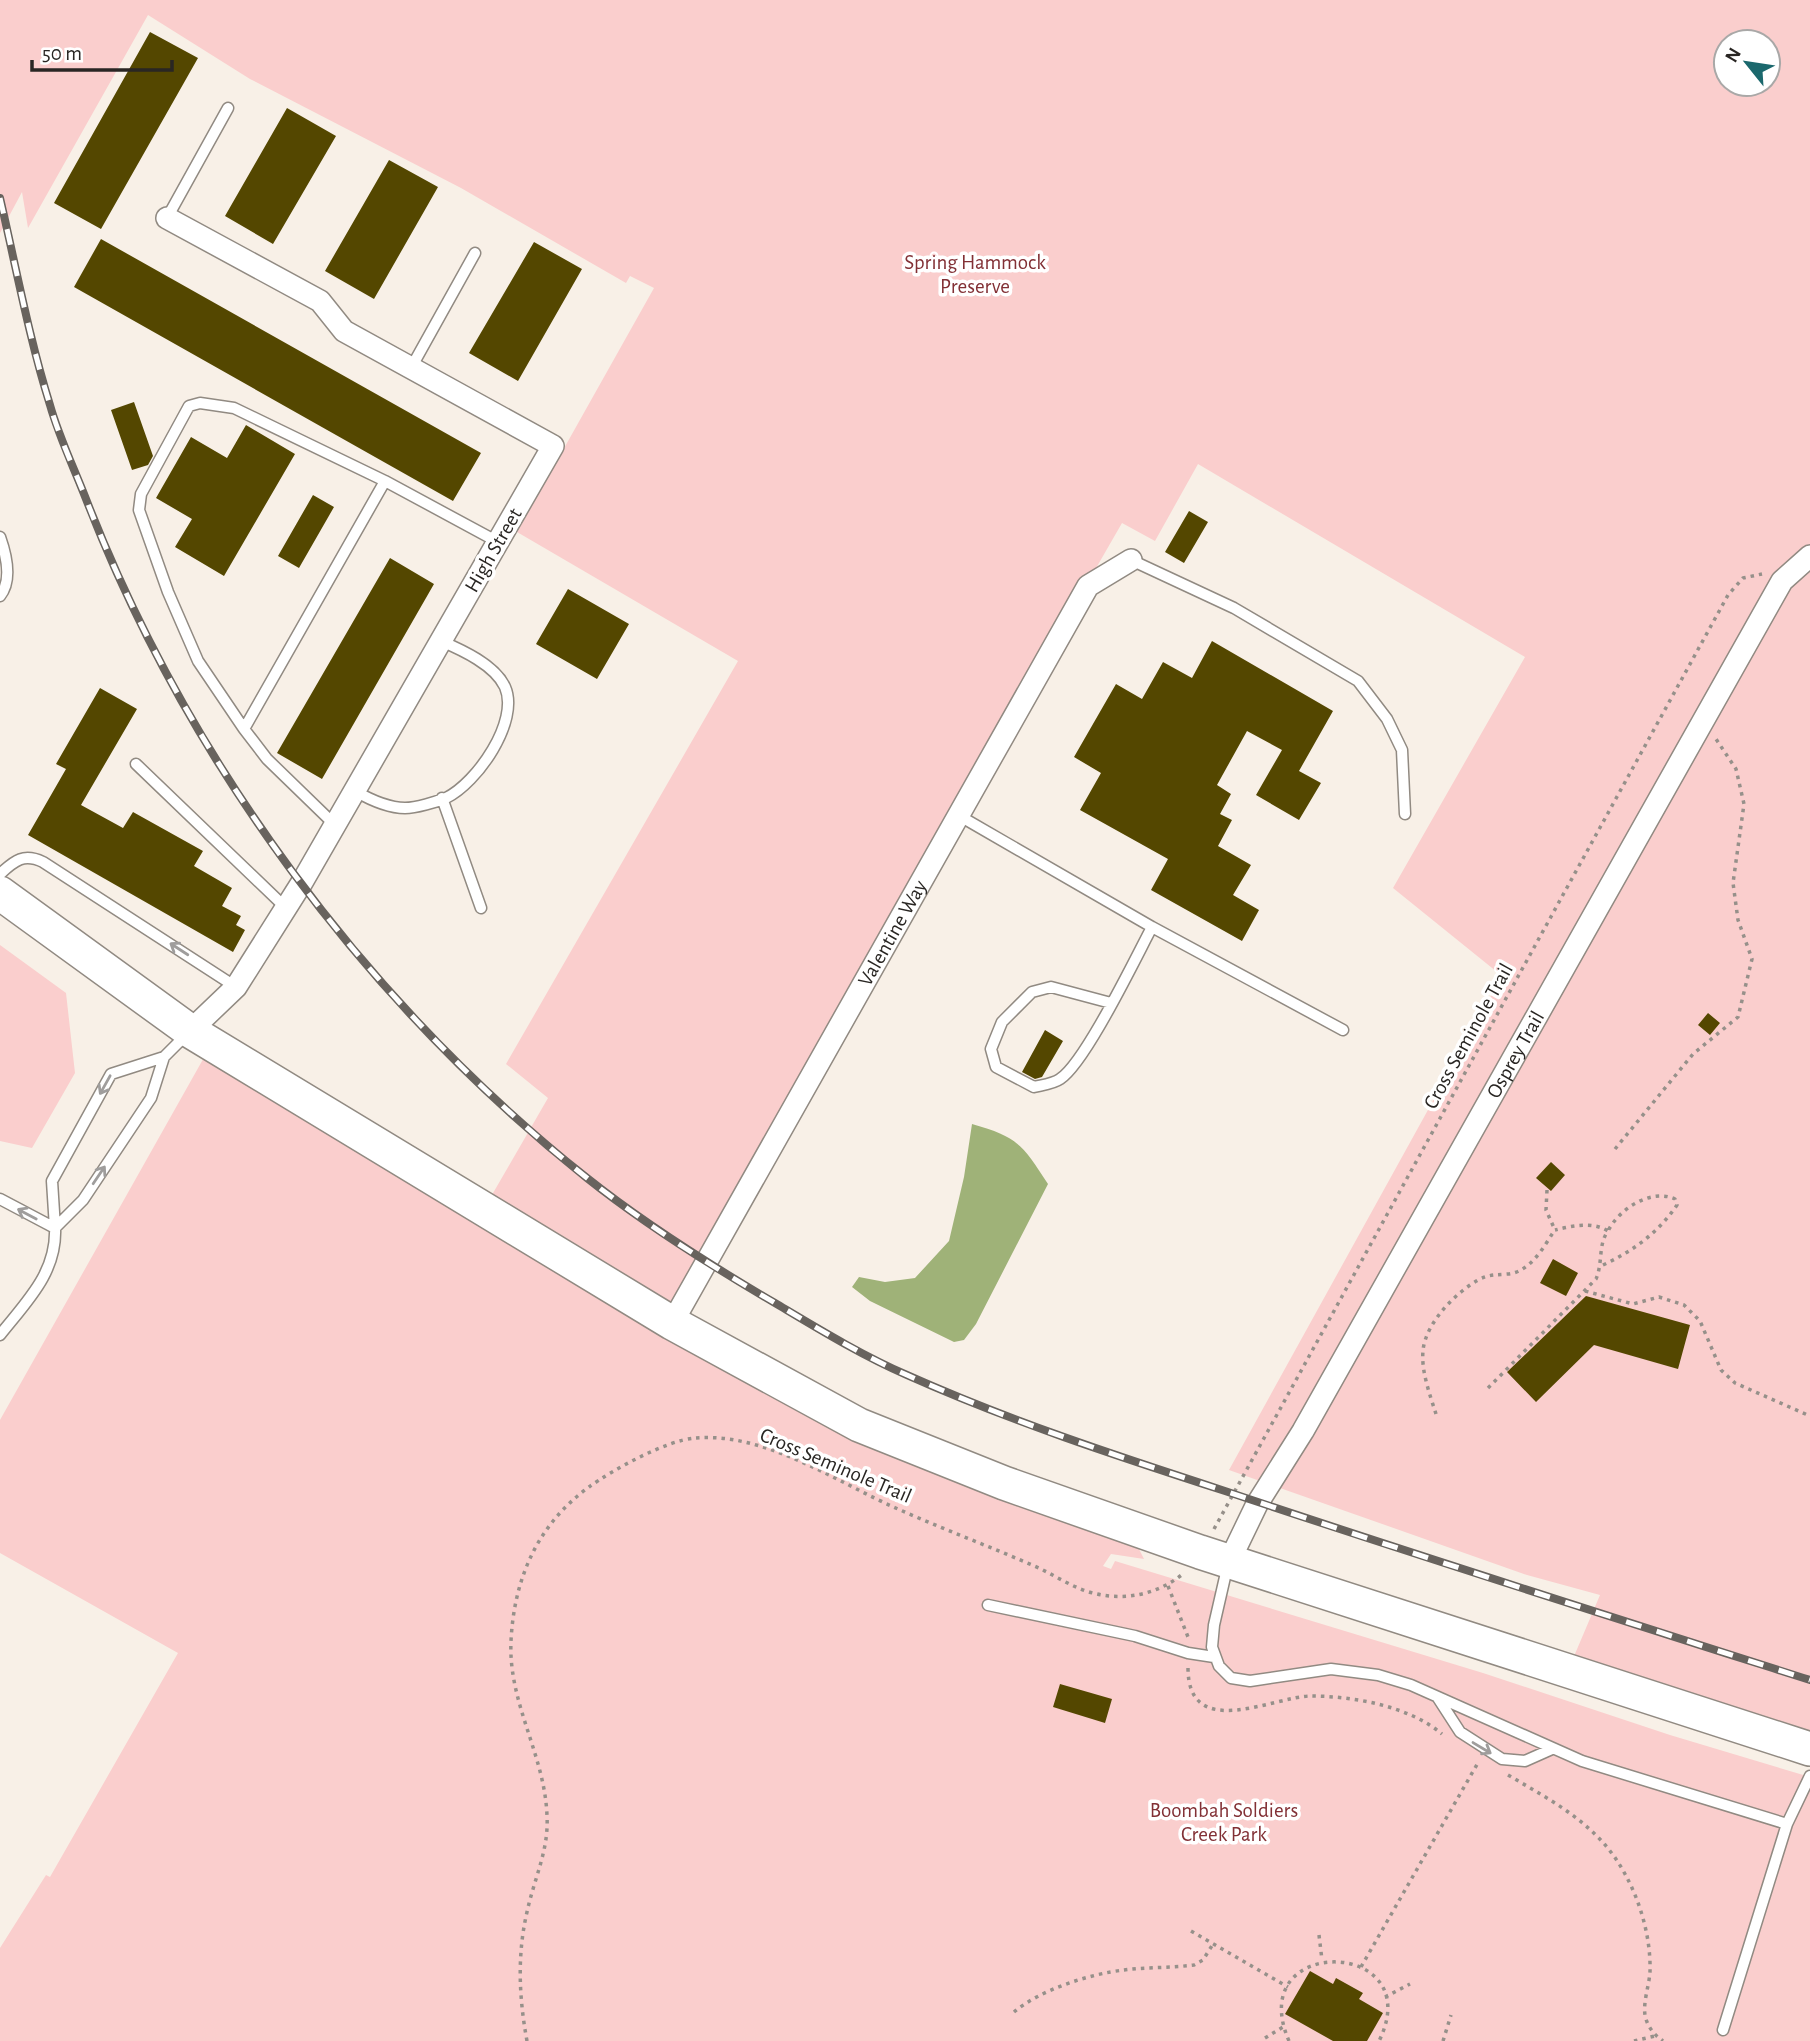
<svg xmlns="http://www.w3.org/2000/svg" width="1810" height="2041" viewBox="0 0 1810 2041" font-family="'Alegreya Sans',sans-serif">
  <rect width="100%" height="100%" fill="#f8f0e7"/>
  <path fill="#facecd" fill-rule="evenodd" d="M0,0H1810V1739L1572,1661L1600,1595L1527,1575L1229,1470L1502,976L1393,888L1525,657L1198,464L1155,541L1122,523L946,829L676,1315L489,1200L548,1098L506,1064L738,661L517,532L654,288L630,276L626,283L461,188L250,79L148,15L28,228L22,192L0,233ZM1726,42H1768V84H1726Z
    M0,945L66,993L75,1073L32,1148L0,1141Z
    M206,1054L668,1332L1134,1539L1144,1559L1111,1554L1103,1566L1111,1569L1115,1561L1483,1673L1670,1735L1810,1777V2041H0V1948L46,1875L50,1877L178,1653L0,1553V1420Z"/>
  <path fill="#9fb278" d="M972,1124C1019,1137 1023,1146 1048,1184L976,1324L964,1340L954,1342L870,1301L852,1287L859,1277L885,1282L915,1278L949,1241L964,1177Z"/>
  <path fill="#544700" d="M150,32L198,58L101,229L54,203Z
    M287,108L336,136L273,244L225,216Z
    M389,160L438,187L374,299L325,271Z
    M101,239L481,453L453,501L74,287Z
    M534,242L582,269L518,381L469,353Z
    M134,402L153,456L148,465L132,470L111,410Z
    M246,425L295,454L224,576L175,547L192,519L156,498L191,437L227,458Z
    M313,495L334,507L299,568L278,556Z
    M1189,511L1208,522L1184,563L1165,552Z
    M390,558L434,584L322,779L277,753Z
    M568,589L629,624L597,679L536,644Z
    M1212,641L1333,711L1299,771L1321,783L1299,820L1256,795L1282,750L1247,731L1217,785L1231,794L1220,814L1232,820L1218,846L1251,865L1233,895L1259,910L1242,941L1151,890L1168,859L1080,810L1101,773L1074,757L1116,684L1142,699L1163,662L1192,678Z
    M100,688L137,709L81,805L123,828L133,812L203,851L194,866L232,888L222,906L241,916L236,925L245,930L233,952L28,835L66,769L56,764Z
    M1708,1013L1720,1023L1710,1035L1698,1025Z
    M1045,1030L1063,1041L1042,1077L1035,1079L1022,1072Z
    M1551,1162L1565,1175L1551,1191L1536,1178Z
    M1553,1259L1578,1273L1566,1296L1540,1283Z
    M1586,1296L1690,1325L1678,1369L1594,1345L1536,1402L1507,1372Z
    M1060,1684L1112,1699L1105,1723L1053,1707Z
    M1310,1971L1333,1984L1336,1978L1363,1993L1359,1999L1383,2013L1367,2041H1333L1285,2014Z"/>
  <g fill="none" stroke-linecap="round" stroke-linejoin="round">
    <g stroke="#918a82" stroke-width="13">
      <path id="lane" d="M167,218L228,108
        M411,368L475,253
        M0,537C6,554 13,580 0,596
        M1131,560L1234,608L1358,681L1387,719L1402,750L1405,814
        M244,729L198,661L168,592L139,510L141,494L189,406L200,403L234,408L385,481
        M136,764L286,908
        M355,791C369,799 387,808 405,808C416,808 436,802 446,798C477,783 520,721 505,687C495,665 462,650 441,641
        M442,798L481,908
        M958,815L1152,927L1343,1030
        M335,825L267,759L244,729L385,481L498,542
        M0,874C15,860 24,853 43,862L236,987
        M1111,1003L1051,987L1032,992L1002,1022L991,1049L996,1067L1034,1087C1042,1085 1053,1084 1060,1079C1085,1063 1135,959 1152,927
        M164,1057L151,1098L83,1200L55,1228L52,1181L111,1074L164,1057L188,1033
        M0,1199L55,1228C57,1273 26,1302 0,1335
        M1228,1564L1214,1625L1212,1647L1219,1666L1231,1678L1250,1681L1331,1669L1378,1675L1411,1685L1582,1761L1787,1824
        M988,1605L1135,1636L1188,1653L1214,1657
        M1438,1698L1460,1732L1502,1759L1525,1761L1552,1749
        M1723,2030L1787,1824L1810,1776"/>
    </g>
    <g stroke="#918a82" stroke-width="24">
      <g id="street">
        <path d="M167,218L320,301L344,331L553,446L301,884L236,987L190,1031"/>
        <path id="s1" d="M672,1323L1088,586L1131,560"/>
        <path id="s2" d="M1229,1562L1257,1504L1303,1431L1782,581L1810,556"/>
      </g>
    </g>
    <g stroke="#918a82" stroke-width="36">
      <path id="primary" d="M0,893L190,1031L672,1323L859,1425L1004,1483L1200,1552L1810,1749"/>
    </g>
    <path stroke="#96908a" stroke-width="3.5" stroke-dasharray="3.5 5" stroke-linecap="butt" d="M1615,1149L1693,1054L1738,1017L1752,959L1738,920L1733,883L1744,804L1736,769L1716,739
      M1547,1190L1546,1210L1555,1230
      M1603,1265C1633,1251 1658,1233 1677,1205L1675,1199C1651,1188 1619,1209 1608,1231
      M1585,1291L1633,1304L1659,1297L1684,1305L1700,1321L1721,1370L1735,1383L1810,1416
      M1488,1388L1596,1279C1603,1263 1598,1244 1608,1231C1592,1221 1571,1226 1555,1230
      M1436,1414C1430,1395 1421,1371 1423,1351C1425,1324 1455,1293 1478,1280C1489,1274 1497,1275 1508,1274C1530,1272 1544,1247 1554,1231
      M1214,1529L1728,595L1743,578L1762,574
      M1168,1586L1188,1637
      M1188,1668C1188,1742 1273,1697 1310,1696C1353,1696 1409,1706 1442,1734
      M1508,1775C1554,1802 1599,1825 1625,1874C1641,1903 1651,1939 1650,1972C1649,1986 1643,2002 1645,2015C1647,2026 1654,2035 1663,2041
      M1191,1931L1288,1987
      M1319,1935L1322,1960
      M1361,1967L1479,1761
      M1385,1997L1410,1984
      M1014,2012C1040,1990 1089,1974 1124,1970C1147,1967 1171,1968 1194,1965L1203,1960L1213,1944
      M1265,2038L1283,2027
      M527,2041C519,1998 517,1955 527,1912C534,1879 549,1850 547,1816C545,1755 508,1703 511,1641C514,1578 538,1524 589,1487C612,1470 667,1440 695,1438C766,1432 836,1482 898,1509C945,1530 994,1548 1041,1569C1059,1578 1077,1590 1097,1594C1128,1601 1160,1593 1184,1573
      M1289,2041C1242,1933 1430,1938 1379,2041
      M1443,2041L1451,2015
      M1634,2041L1655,2036"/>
    <use href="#lane" stroke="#fff" stroke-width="10"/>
    <use href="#street" stroke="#fff" stroke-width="21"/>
    <use href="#primary" stroke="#fff" stroke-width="33"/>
    <g stroke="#68635e" stroke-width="8">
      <path id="rail" d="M0,198C16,267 29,338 50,405C59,437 74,468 86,499C188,762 366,1002 587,1178C646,1225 710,1265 775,1303C817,1328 861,1355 907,1375C1010,1421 1117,1456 1225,1491C1419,1556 1615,1618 1810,1680"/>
    </g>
    <use href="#rail" stroke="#fff" stroke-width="5" stroke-dasharray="16" stroke-linecap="butt"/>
  </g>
  <defs><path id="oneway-shaft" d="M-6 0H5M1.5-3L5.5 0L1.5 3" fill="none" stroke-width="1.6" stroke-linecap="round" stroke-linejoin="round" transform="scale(1.75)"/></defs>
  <g stroke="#9f9d9c">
    <use href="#oneway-shaft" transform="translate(179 949) rotate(-147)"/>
    <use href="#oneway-shaft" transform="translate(105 1085) rotate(119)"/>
    <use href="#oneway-shaft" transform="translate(99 1175) rotate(-56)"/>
    <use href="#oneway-shaft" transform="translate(27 1214) rotate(-152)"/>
    <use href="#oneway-shaft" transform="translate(1482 1748) rotate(31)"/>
  </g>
  <g text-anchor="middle" stroke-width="7" stroke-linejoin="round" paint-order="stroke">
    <g font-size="21" fill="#823035" stroke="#fff">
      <text x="975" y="269">Spring Hammock<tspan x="975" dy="24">Preserve</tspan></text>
      <text x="1224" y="1817">Boombah Soldiers<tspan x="1224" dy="24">Creek Park</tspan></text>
    </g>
    <g font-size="21" fill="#292623" stroke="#fff">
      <text transform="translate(493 550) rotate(-60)" y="7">High Street</text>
      <text dy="7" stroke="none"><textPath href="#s1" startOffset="448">Valentine Way</textPath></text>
      <text transform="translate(1468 1036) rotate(-61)" y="7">Cross Seminole Trail</text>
      <text dy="7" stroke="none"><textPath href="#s2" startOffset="583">Osprey Trail</textPath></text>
      <text transform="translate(836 1465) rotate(23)" y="7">Cross Seminole Trail</text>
    </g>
  </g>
  <g transform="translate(1747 63) rotate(300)"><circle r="33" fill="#ffffff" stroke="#a9a8a7" stroke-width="2"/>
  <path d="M0-5L12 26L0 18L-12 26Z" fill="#1b686d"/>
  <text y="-10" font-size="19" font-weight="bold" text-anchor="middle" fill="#292623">N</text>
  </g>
  <path d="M32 60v10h140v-10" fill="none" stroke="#292623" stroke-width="3.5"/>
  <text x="42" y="60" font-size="21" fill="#292623" stroke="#ffffff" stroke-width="5" paint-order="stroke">50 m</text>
</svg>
